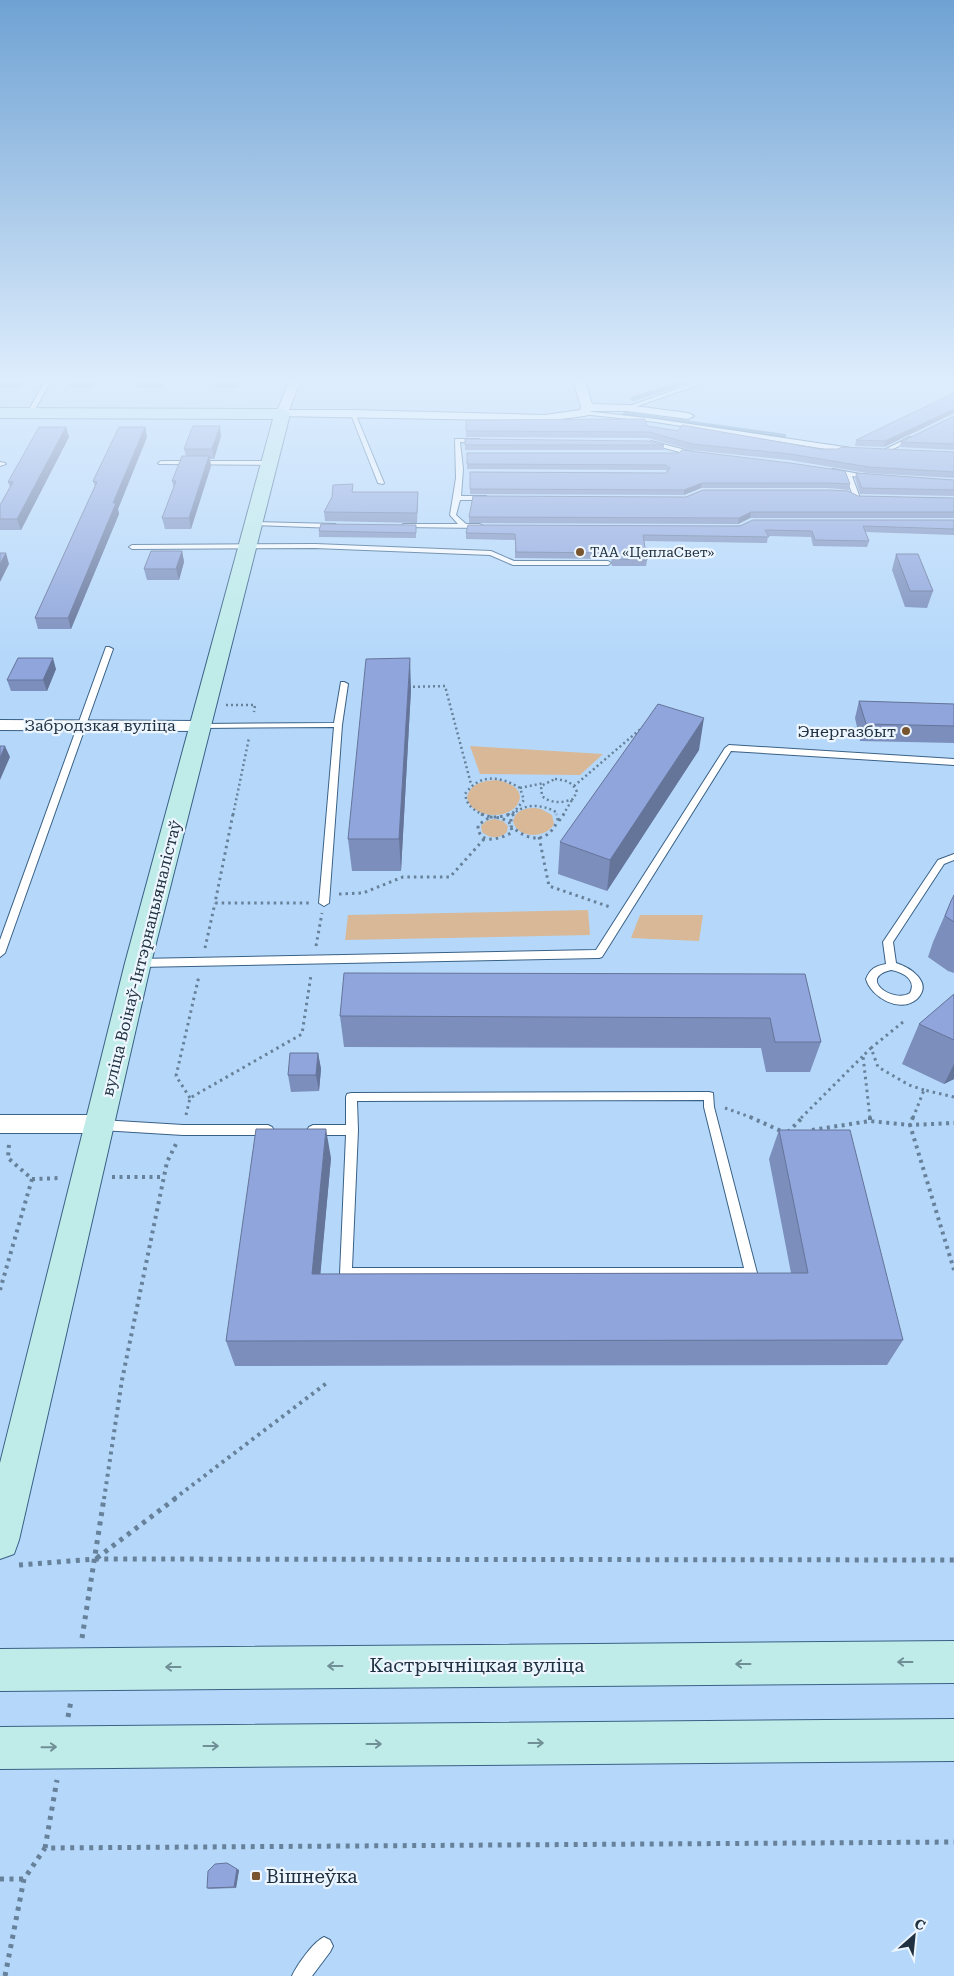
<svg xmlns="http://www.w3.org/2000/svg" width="954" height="1976" viewBox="0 0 954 1976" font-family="'Roboto Serif',serif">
  <rect width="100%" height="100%" fill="#b5d8fa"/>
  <path fill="#d8b896" d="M470,746L603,754L580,775L480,774Z
    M496,780C540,787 516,824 482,813C474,810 468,805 467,797C471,783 483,781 496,780Z
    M535,808L541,809L552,815L554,824C546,839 517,839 513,821C516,810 525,808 535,808Z
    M494,819L503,821L508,826L507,832C500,839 490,839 482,832L481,826L486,821Z
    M588,910L590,935L345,940L348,915Z
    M640,915H703L699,941L631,938Z"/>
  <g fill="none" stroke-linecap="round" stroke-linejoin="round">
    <path stroke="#5b88b3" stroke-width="4.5" d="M633,399L693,379
      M625,414L784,436"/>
    <g stroke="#396186" stroke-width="2">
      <path id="lane" d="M46,379H52L33,413L28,414L27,413Z
        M705,379H715L629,409L624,408Z
        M584,411L656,419L851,448L854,450L851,452L832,450L656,422L582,414L581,413Z
        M350,412L355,413L384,483L383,484L378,483Z
        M910,437L915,438L885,453L880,452Z
        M455,439H479L482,441L479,443L460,442L463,469L461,496H486L489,498L486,500H460L456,515L466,524H480L483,526L480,528L402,527V525L404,524H458L450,515L456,478Z
        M651,441L697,453L698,454L695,456L649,444L648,443Z
        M161,461H270L273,463L270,465L159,464L158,463Z
        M0,462L5,463L6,464L0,466Z
        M833,469L870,476V478L868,479L852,476L860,498L859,499L854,498L845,475L831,472V470Z
        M254,522L335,524L338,526L335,528L252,525V523Z
        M315,544L491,551L514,561H608L611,563L608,565H513L490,555L315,548L132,549L129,547L132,545Z
        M106,647H109L113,649L5,953L0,957V940Z
        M341,682H344L348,684L342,725L329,903L324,906L319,903L334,727L201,728L197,726L201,724L334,723Z
        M729,745L954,759V765L731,751L602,957L599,958L138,967L133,963L138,959L596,950L725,748Z
        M954,854V860L944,864L893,942L896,963C909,967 934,982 917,999C900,1014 871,997 866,979C870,969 875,966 886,964L883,942L938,860ZM891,970C903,972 917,980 910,993C893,1004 857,978 891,970Z
        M709,1092L713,1093L714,1107L757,1273L755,1277L751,1279L346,1280L342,1278L340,1274L346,1135H313L309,1133L307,1130L309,1127L313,1125H346V1097L347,1094L351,1093ZM704,1100V1107L744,1268H352L358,1130L357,1101Z
        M101,1120L183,1125H268L272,1127L274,1130L272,1133L268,1135H183L101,1130L97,1128L95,1125L97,1122Z
        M324,1937L330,1940L333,1946L330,1952L312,1976H292C297,1965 313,1942 324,1937Z"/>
    </g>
    <g stroke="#396186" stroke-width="2">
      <path id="street" d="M290,379H301L289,410H352L545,415L580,410L581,407L573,379H584L592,404L627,405L688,413L694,416L688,419L627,411H591L588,415L584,416L545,421L278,416L276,414Z
        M0,720L201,721L207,723L209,726L207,729L201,731L0,730Z
        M0,1115H99L107,1118L110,1124L107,1130L99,1133H0Z"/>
    </g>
    <g stroke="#396186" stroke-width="2">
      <path id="secondary" d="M0,408L282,409L288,411L290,414L151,963L19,1540L14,1554L0,1559V1463L125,963L273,419L0,418Z
        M954,1641V1683L0,1691V1649Z
        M954,1719V1761L0,1769V1727Z"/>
    </g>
    <path stroke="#67819a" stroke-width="2.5" stroke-dasharray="2 3" stroke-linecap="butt" d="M408,687L445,686L471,784
      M226,705H255L254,712
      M555,779C565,780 573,782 577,792L573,799C563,803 551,804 542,796L541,786Z
      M574,786L644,726
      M520,788L544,783
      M233,815L249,738
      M484,815C473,810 467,806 465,794C480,773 500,776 520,788L524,800L514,812L507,815
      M512,815C525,803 541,804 556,812L557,815
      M563,815L572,800"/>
    <path stroke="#67819a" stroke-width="3" stroke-dasharray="2.5 4" stroke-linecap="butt" d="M233,814L215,903H310
      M481,814C491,818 500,818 510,814
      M514,814L511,816V826C528,841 547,845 558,820L556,814
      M490,817L501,818L509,822L512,830L511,833C500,839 478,846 478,825Z
      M559,821L564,814
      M539,837L549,886L610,907
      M339,894L363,893L403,877H450L485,838
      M316,946L322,913
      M205,948L215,903
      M903,1022L871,1048L878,1067L909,1085L924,1090
      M190,1098L176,1076L199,976
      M725,1108L753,1118
      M186,1115L190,1098L302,1034L311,975
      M801,1118L863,1056
      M870,1118L863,1056L871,1048
      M913,1118L924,1090L954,1097"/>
    <path stroke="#67819a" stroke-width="4" stroke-dasharray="3 4.5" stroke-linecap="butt" d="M750,1117L781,1131
      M870,1117V1121
      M913,1117L910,1125L954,1270
      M812,1130L870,1121L910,1125L954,1123
      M788,1132L803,1117
      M112,1177H164
      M32,1179L61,1178
      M0,1290L32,1179L8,1158L9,1144
      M104,1499L122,1380L167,1162L176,1144
      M174,1499L328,1382"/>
    <path stroke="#67819a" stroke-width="5" stroke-dasharray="4 5.5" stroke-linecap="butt" d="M97,1558L176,1498
      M19,1565L96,1559L954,1560
      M82,1638L104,1498
      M68,1717L71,1701
      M45,1848L57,1780
      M0,1879H24
      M5,1976L24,1879L45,1848L954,1842"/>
    <use href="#lane" fill="#fff" fill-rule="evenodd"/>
    <use href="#street" fill="#fff" fill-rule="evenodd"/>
    <use href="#secondary" fill="#bfece9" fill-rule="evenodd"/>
  </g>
  <path fill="#7c8ebc" d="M0,379H25L20,388H0Z
    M67,379H97L92,388H70Z
    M136,379H166L162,388H138Z
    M214,379H240L237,388H215Z
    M356,379H368L367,383L356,381Z
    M954,393V413L884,447L855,446L856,440Z
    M954,416V450L899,447L901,442Z
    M466,420L647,426L820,449L954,452V478L867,473L789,460L691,450L648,438L466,437Z
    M66,427L69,437L21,530H0V505L10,487L8,482Z
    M145,427L147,437L118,509L119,514L71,629H38L35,618L95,486L93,481Z
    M221,436L214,459H210L211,466L191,529H165L162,518L174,488L172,481L186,456L184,449Z
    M465,439L664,445V450H465Z
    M467,453H679L850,484L849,490L828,488H701L684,495L470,494V472L666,473L667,471L665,470L467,469Z
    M856,473L954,480V496L860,494L855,478Z
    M353,492H418V501L417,523L325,521L324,512Z
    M858,496L954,498V518H750L738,524L469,523V517L686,497Z
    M954,520V535L865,532L869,541L867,547L813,546L811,537L768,536L767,543L644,541L647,560L646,566H612L611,559L515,558V540L466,539V533Z
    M416,525V538L319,537V531Z
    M182,551L184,562L179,580H147L144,569Z
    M896,554L933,591L927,608L905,607L892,570Z
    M56,669L47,691H11L7,680Z
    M411,689L401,871H352L348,839Z
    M859,701L954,704V743L860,741L855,718Z
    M699,750L607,891L558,874L560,842Z
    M954,895V973L948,971L928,957L933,942L951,901Z
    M805,974L821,1042L810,1072H766L761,1048L344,1047L340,1016Z
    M954,994V1079L944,1084L902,1064L919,1024Z
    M318,1053L321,1069L319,1091L291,1092L288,1075Z
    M779,1130L903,1340L887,1365L235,1366L226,1341L331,1158L320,1274L791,1273L769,1159Z
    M237,1869L239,1870L236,1888L209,1889L207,1888Z"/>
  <path fill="#657499" d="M18,379H25L20,388Z
    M90,379H97L92,388Z
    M161,379H166L162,388Z
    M236,379H240L237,388Z
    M954,409V413L884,447L885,441Z
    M220,426L221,436L214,459L212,449Z
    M66,427L69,437L21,530L17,519Z
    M145,427L147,437L118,509L119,514L71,629L68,618L113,503Z
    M209,456L211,466L191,529L189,518Z
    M702,483L701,488L684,495V490Z
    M751,512L750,518L738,524L739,518Z
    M182,551L184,562L179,580L176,569Z
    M6,553L9,564L0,582V564Z
    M53,658L56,669L47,691L43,680Z
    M410,658L411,689L401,871L399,839Z
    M704,718L699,750L607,891L610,860Z
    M5,746L10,757L0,780V758Z
    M318,1053L321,1069L319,1091L316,1075Z
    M954,1064V1079L944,1084Z
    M326,1129L331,1158L318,1301L312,1274Z
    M237,1869L239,1870L236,1888L234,1887Z"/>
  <path fill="#90a5db" stroke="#657499" d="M954,393V409L885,441L856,440Z
    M954,416V444L901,442Z
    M645,419L647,426L678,431L682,425L820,449H838L842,447L954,452V472L869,467L790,454L692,444L649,432L466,431V420Z
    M193,426H220L212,449H184Z
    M39,427H66L17,519H0V505L13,482H8Z
    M119,427H145L113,503H116L68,618H35L80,519L97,482L93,481Z
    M465,439L648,441L664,445H465Z
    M682,450L790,463L845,471L850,484L829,483H702L684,490L470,489V472L666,473L670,468L666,465L467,464V453H679Z
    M182,456H209L189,518H162L176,481H172Z
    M856,473L954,480V490L862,488Z
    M353,484L352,492H418L417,513L324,512L332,497L333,485Z
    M703,490H829L848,491L858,496L954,498V512H751L739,518L469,517L473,496L686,497Z
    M753,520H954V529L863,526L869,541L815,540L812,531L765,530L769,537L643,535L647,560L613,559L612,553L516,552L515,534L466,533L468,525L740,526Z
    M321,524L416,525V533L319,531Z
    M151,551H182L176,569H144Z
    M0,553H6L0,564Z
    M896,554H918L933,591H910Z
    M18,658H53L43,680H7Z
    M410,658L399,839H348L366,659Z
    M859,701L954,704V726L866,724Z
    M658,704L704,718L610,860L560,842Z
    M0,746H5L0,758Z
    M954,895V922L945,916L951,901Z
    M344,973L805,974L821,1042H775L770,1018L340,1016Z
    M954,994V1040L919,1024Z
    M290,1053H318L316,1075H288Z
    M256,1129H326L312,1274L808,1273L779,1130H850L903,1340L226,1341Z
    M227,1863L237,1869L234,1887L207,1888L208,1871L215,1864Z"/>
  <defs><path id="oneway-shaft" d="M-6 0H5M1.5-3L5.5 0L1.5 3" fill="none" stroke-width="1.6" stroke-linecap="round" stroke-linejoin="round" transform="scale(1.25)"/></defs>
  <g stroke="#708f96">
    <use href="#oneway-shaft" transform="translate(905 1662) rotate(180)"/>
    <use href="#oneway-shaft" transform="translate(743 1664) rotate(180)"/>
    <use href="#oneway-shaft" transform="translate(335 1666) rotate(180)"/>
    <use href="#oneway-shaft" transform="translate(173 1667) rotate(180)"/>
    <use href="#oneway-shaft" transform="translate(536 1743)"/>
    <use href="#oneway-shaft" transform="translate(374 1744)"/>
    <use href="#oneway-shaft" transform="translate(211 1746)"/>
    <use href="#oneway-shaft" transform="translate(49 1747) rotate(-1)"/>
  </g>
  <linearGradient id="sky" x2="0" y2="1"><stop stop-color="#6fa2d3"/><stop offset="0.58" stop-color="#deedfd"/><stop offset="1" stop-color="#deedfd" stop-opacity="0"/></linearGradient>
  <rect width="954" height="656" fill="url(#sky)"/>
  <g fill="#78552e" stroke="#edf6ff" stroke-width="2">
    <circle cx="580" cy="552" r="5"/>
    <circle cx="906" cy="731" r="5"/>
    <rect x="251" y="1871" width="10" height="10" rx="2.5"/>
  </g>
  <g text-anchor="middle" stroke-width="4.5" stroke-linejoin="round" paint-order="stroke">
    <g font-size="14" fill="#203242" stroke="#edf6ff" text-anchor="start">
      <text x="590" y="557">ТАА «ЦеплаСвет»</text>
    </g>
    <g font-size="16" fill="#203242" stroke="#edf6ff">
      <text x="100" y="731">Забродзкая вуліца</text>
      <text transform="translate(141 958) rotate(-76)" y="6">вуліца Воінаў-Інтэрнацыяналістаў</text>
    </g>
    <g font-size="16" fill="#203242" stroke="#edf6ff" text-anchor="end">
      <text x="896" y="737">Энергазбыт</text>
    </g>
    <g font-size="19" fill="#203242" stroke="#edf6ff">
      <text x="477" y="1672">Кастрычніцкая вуліца</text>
    </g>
    <g font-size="19" fill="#203242" stroke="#edf6ff" text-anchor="start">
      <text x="266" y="1883">Вішнеўка</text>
    </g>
  </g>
  <g transform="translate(914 1936) rotate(27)" stroke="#edf6ff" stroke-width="4" paint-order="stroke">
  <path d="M0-4L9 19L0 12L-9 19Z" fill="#203242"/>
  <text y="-8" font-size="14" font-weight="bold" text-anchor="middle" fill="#203242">С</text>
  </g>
</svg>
